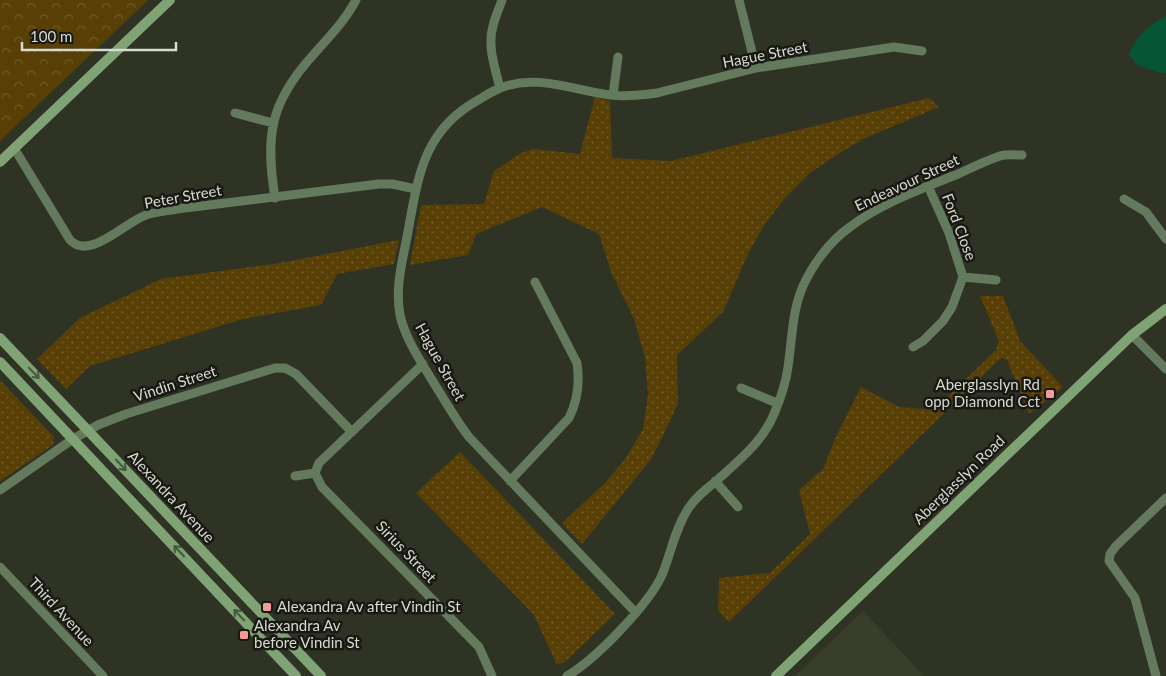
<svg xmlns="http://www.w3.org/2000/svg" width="1166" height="676" viewBox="0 0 1166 676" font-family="Lato,sans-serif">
  <defs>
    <pattern id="grass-dots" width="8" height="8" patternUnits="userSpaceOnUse" patternTransform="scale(1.25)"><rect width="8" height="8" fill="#583f06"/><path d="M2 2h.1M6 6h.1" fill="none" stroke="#6f5a29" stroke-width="1.8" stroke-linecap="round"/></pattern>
    <pattern id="park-crowns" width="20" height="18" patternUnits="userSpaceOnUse" patternTransform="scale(1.25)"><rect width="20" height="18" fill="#583f06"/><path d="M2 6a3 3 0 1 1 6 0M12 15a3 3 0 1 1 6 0" fill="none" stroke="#6f5a29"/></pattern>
  </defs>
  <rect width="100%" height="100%" fill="#2f3324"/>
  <path fill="#383e29" d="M863,611L924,676H795Z"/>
  <path fill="url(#grass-dots)" d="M595,97L610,101L612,158L671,161L929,98L939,107L863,139L838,154L810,173L785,198L765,224L749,252L723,312L677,355L678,404L652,458L582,544L562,523L605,483L626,458L643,429L648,395L645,357L634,319L611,272L599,234L542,207L476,234L468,255L410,265L421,205L484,204L494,171L521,153L534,149L580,154Z
    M399,240L394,264L337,274L321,305L243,319L90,366L66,389L37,359L80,318L161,279L280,263Z
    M980,296H1003L1020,341L1063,387L1029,414L1007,360L1001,358L729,622L718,611L719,578L770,573L810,534L799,490L823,469L835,439L861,387L899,407L934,410L996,350L999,341Z
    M0,380L54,437L53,445L0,481Z
    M460,452L615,614L566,661L557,665L534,615L416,493Z"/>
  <path fill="url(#park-crowns)" d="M0,0H148L0,141Z"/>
  <path fill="#065635" d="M1166,16V73H1160L1137,65L1129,54C1137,36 1148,25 1166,16Z"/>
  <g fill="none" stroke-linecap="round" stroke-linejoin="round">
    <path stroke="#647a5d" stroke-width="9" d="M739,0L756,68
      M500,88C495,68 487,46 493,26C495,17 499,9 502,0
      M613,95L618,57
      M235,113L273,123
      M14,148L70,240C90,261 125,222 146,215C155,212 167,211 177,209L379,184H392L416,189
      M275,198C265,135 270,102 314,54C329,37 345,21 356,0
      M1124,199L1146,212L1166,239
      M963,277L996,280
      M1132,335L1166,369
      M913,347L923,341L943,321L952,307L963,277L949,233L928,186
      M741,388L777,403
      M315,473L322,487L479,647L492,676
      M295,476L315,473L319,463L423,364
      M510,481L569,418C578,400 580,383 577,363L535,282
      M715,481L738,507
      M0,490L73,439L98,425L126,414L275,368H285L296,374L352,432
      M0,567L103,676
      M636,613L469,437C455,419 444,399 432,380C420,360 405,338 400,315C395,289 402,262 407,237C418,178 422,130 480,99C486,95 493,91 500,88C538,73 574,91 611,95C626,97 642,95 657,93L756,68L894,47L922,51
      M567,676C595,660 649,604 662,575C671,553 675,529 688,509C695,498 705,490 715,482C737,462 762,443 774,414C780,400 786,383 788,367C792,340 792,311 803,286C813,264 830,241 850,227C881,203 921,189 958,174C971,168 985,161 1000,156C1006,154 1015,155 1022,155
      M1156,676L1135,598L1109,561L1110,554L1116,546L1166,498"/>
    <path stroke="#7fa375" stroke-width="10" d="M0,162L170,0
      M0,338L321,676
      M0,362L296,676
      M776,676L1132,335L1166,309"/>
  </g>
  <defs><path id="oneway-shaft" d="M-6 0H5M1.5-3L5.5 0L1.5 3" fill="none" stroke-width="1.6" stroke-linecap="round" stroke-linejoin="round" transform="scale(1.25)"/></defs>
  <g stroke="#46573f">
    <use href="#oneway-shaft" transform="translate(34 373) rotate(46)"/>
    <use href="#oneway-shaft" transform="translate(121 465) rotate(47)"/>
    <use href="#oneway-shaft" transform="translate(179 551) rotate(-133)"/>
    <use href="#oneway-shaft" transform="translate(239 615) rotate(-133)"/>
  </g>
  <g fill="#f59b97" stroke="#181913" stroke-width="2">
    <rect x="1045" y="389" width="10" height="10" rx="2.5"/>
    <rect x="262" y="602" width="10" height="10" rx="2.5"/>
    <rect x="239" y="630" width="10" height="10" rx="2.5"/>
  </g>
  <g text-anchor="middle" stroke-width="5" stroke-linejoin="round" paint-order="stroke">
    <g font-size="15" fill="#d8dad1" stroke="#181913">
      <text transform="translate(765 55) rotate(-11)" y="5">Hague Street</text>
      <text transform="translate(907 183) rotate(-25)" y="5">Endeavour Street</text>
      <text transform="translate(183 197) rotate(-10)" y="5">Peter Street</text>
      <text transform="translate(959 227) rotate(69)" y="5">Ford Close</text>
      <text transform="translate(440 362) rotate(61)" y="5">Hague Street</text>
      <text transform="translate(175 384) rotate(-18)" y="5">Vindin Street</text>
      <text transform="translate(959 480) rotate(-44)" y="5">Aberglasslyn Road</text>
      <text transform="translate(171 497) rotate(47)" y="5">Alexandra Avenue</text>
      <text transform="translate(406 552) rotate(46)" y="5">Sirius Street</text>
      <text transform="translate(61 612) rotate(47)" y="5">Third Avenue</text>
    </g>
    <g font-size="15" fill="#d8dad1" stroke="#181913" text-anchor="start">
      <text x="1040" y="390" text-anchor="end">Aberglasslyn Rd<tspan x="1040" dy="17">opp Diamond Cct</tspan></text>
      <text x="277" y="612">Alexandra Av after Vindin St</text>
      <text x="254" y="631">Alexandra Av<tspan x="254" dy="17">before Vindin St</tspan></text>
    </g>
  </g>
  <path d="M22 42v8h154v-8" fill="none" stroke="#d8dad1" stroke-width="2.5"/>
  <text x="30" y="42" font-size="15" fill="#d8dad1" stroke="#181913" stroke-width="4" paint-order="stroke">100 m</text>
</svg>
